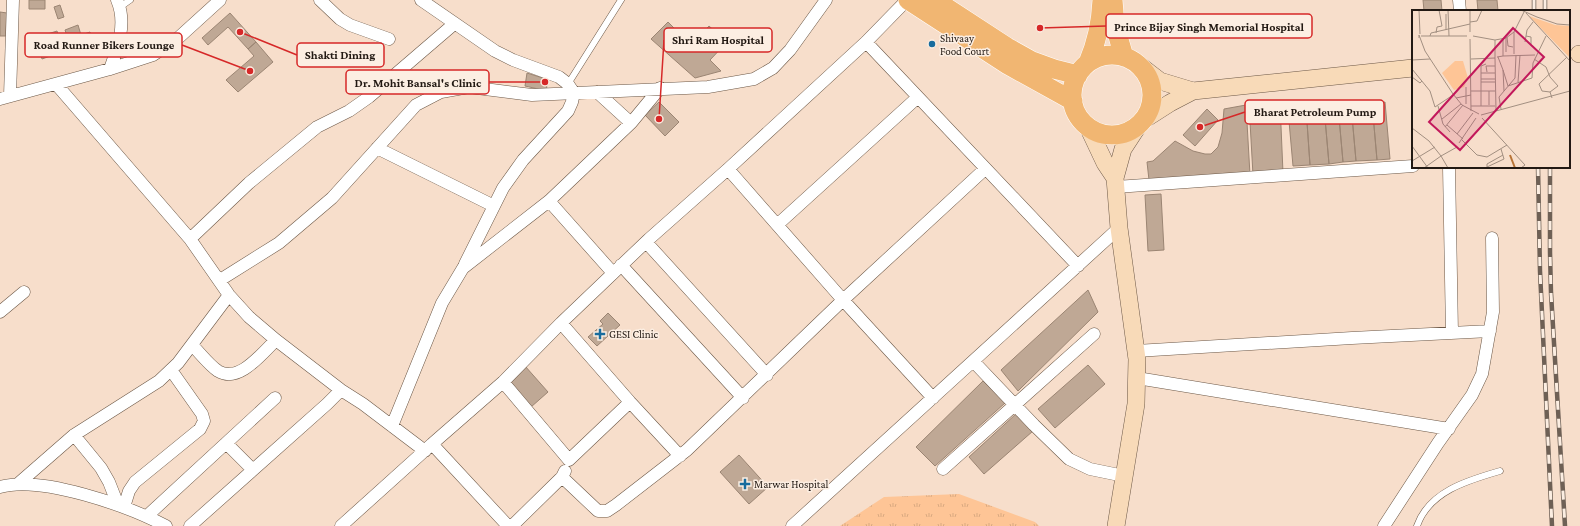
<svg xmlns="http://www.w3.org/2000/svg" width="1580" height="526" viewBox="0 0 1580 526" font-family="'Crimson Pro',serif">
  <defs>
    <pattern id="grass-tufts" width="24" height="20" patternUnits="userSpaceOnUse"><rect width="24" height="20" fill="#fec596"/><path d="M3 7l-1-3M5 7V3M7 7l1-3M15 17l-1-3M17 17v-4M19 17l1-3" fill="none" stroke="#d9a980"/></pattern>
  </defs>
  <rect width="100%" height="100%" fill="#f7decb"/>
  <path fill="url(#grass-tufts)" d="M959,494L1035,522L1039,526H840L884,497Z"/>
  <path fill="#bfa895" stroke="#9b8573" d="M29,0H45V9H29Z
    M1423,0H1441L1442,11H1424Z
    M1477,0H1497L1498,11H1478Z
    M60,5L64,17L58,19L54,7Z
    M0,12L7,13L6,36H0Z
    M230,13L256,42L248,49L228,27L208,45L202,38Z
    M668,22L683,37L689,30L697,39L709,26L727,42L710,60L721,71L695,78L651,39Z
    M78,25L81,35L90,32L93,41L71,48L65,30Z
    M57,31L64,51L42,59L35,38Z
    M256,42L273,62L238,92L226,80L254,56L248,49Z
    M527,73L546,79L547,91L525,86Z
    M659,102L679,122L665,136L645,115Z
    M1385,102L1390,159L1377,160L1372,103Z
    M1280,103L1283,173L1253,175L1249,104Z
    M1372,103L1377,160L1356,161L1351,105Z
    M1246,105L1250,175L1149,180L1147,162L1153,161L1175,141L1193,151L1205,154H1211L1218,147L1222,133L1224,109Z
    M1351,105L1356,161L1343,162L1338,106Z
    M1338,106L1343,162L1329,164L1324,107Z
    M1324,107L1329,164L1310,165L1306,108Z
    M1306,108L1310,165L1293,166L1288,110Z
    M1207,109L1218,120L1195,146L1183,135Z
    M1161,194L1164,250L1148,251L1145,195Z
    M1088,290L1098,312L1018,391L1001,370Z
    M608,313L620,325L597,346L588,337L603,324L600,321Z
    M1088,365L1105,384L1055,428L1038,409Z
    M525,366L548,392L531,407L508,382Z
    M983,381L1005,403L935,466L916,447Z
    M1017,413L1033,431L984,474L969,457Z
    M739,455L768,487L749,504L720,472Z"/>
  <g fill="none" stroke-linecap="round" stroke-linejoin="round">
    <g stroke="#6c5847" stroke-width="7">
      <path id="lane" d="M120,7L130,0
        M568,84L621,0
        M1417,526C1429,491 1469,480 1500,471"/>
    </g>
    <g stroke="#6c5847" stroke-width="13">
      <path id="street" d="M320,0L340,19L350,25L389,39
        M421,0L495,51L513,60L559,77L568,84L574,93L572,102L568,111L523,160L503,188L465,264
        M1459,0L1460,11
        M866,42L1078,266
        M110,69C118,47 127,23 117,0
        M56,84L190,239L229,295L249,317L276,340L341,390
        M597,92L631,123
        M10,96L13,0
        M0,99L110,69L153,55L176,40L220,0
        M377,148L494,206
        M1449,167L1452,333
        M728,169L843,300L933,398
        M1116,187L1413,166
        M549,201L613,273
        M777,225L918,97
        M190,239L249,183L317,127L349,111L369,97L454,24
        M646,242L767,375
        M621,265L743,398
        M220,280L279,243L332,198L416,105L441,92L469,87L532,95L708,87L754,79L773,68L790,50L826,0
        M0,312L24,292
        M561,323L630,402L680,456
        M192,345C200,353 209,365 218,371C239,384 262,353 276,340
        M1136,351L1352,338L1490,331
        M973,361L1034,425L1069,459L1090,469L1124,476
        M1137,378L1449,429
        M503,382L569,460L630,402
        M392,426L442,303L463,268L549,201L631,123L660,88
        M74,435L101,468L109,482L118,505
        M226,443L253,470
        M432,444L503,382L561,323L649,239L728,169L866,42L907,0
        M943,469L1094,334
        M562,477L598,511H607L616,505L687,450L843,300L985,169
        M19,483L74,435L159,381L178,363L229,295
        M0,487C41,475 128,506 166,526
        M124,507L129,491L135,482L200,429L204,421L202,414L171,370
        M147,516L275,398
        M190,526L327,404L341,390L363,404L425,451
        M341,526L432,444L508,526
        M512,526L562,477L565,471
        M792,526L1119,228
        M1384,526L1438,443L1472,395L1482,374L1493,312L1492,238"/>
    </g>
    <g stroke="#6c5847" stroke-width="18">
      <path id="secondary" d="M1579,54H1580
        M1138,64L1160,81L1193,91
        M1145,119L1170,103L1193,91L1413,68
        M1088,127L1105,163L1115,178
        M1116,526L1136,404L1137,359L1119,228L1115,178L1123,149L1138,126"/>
    </g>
    <g stroke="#fff" stroke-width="20">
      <path id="primary" d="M908,0L1008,65L1073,101
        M935,0L1007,47L1032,61L1054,69L1078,75
        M1113,0L1115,26L1124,57
        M1072 95a40 40 0 1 1 80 0a40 40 0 1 1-80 0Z
        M1088,63C1097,42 1101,23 1102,0"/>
    </g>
    <use href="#lane" stroke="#fff" stroke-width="6"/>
    <use href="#street" stroke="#fff" stroke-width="12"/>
    <use href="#secondary" stroke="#f8dab8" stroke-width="17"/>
    <use href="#primary" stroke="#f1b672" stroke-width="19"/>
    <g stroke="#6e6055" stroke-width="4.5">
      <path id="rail" d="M1534,0V11
        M1545,0V11
        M1538,167L1540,271L1552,526
        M1550,167V252L1551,293L1565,526"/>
    </g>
    <use href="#rail" stroke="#fceee2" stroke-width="3" stroke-dasharray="9" stroke-linecap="butt"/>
  </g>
  <g fill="#186c9d" stroke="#fceee2" stroke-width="1.5">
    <circle cx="932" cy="44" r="4"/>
    <path d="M598 328h4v4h4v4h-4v4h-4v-4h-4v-4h4z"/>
    <path d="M743 478h4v4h4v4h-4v4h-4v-4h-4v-4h4z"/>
  </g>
  <g text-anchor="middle" stroke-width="3" stroke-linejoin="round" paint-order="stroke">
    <g font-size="11" fill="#221913" stroke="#fceee2" text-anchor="start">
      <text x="940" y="42">Shivaay<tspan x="940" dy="13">Food Court</tspan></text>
      <text x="609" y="338">GESI Clinic</text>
      <text x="754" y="488">Marwar Hospital</text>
    </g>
  </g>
  <g transform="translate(1412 10)">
    <rect width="158" height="158" fill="#f7decb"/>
    <path d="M43,51H51L56,68L52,77L42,80L30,63Z" fill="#fec596"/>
    <path d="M117,6L143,15L158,16V48Z" fill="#fec596"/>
    <path fill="none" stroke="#b77335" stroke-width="2" d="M98,145L103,158"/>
    <path fill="none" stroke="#a28f81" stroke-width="1" d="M7,0L8,24M36,0L37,26M58,0V22M109,0L125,7M114,3L158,51M34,4V20M125,7L145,14L158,15M58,12L65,11L70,0M24,23L25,17L30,16L27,0M9,26H55M18,26L19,23L58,14M114,26L119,27V34M95,27L96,36L101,37M7,28V25L13,41L41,84L50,95L67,104M94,28V42M58,29L59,101M83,30L94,28L102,22L113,0M113,32L115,20L121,12M102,44V22M91,46L123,45M85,47L91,46V29M86,47L91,60L92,81M83,48L84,101M59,49L83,48V30L61,26M122,49L134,57L138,67L146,76L138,82L140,88M0,50L18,49M0,59L18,81L23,97L41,85M91,60L96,76L120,68L121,53L134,26M75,62L74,56H83M69,63H83M0,67L8,73L10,71M69,69H83M69,72H83M106,72L108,45M59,81H83M77,81V95M138,82L130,81L127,74L155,47M44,88L59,85M54,94V77M26,96L31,114L38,122M59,96H83M69,96V56L74,54M89,99L87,87L103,68L104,45M69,105L158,81M70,108L113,155L109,158M30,109L49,94M35,115L51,129M33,117L51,95M0,118L17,131L29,146L45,137M45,124L61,103M50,130L65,145L75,147L95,135M47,133L64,108M0,136L16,158M0,151L23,137M75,157L92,149L89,139M75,157V154L91,145M12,158L29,146L36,158"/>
    <path fill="#c2185b" fill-opacity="0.15" stroke="#c2185b" stroke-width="2" d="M101,18L132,47L48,140L17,112Z"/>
    <rect width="158" height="158" fill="none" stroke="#221913" stroke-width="2"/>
  </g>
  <path fill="none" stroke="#d62828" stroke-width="1.5" d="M1040 28L1106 26M659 119L664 40M250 71L182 45M240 32L297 55M545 82L489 82M1200 127L1245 112"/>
  <g fill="#d62828" stroke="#fceee2" stroke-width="1.5">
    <circle cx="1040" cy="28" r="4"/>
    <circle cx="659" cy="119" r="4"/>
    <circle cx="250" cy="71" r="4"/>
    <circle cx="240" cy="32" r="4"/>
    <circle cx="545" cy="82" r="4"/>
    <circle cx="1200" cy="127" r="4"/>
  </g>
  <g fill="#fceee2" stroke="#d62828" stroke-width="1.5">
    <rect x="1106" y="14" width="206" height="24" rx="4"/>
    <rect x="664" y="28" width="108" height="24" rx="4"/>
    <rect x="25" y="33" width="157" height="24" rx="4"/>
    <rect x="297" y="43" width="87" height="24" rx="4"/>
    <rect x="346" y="70" width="143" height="24" rx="4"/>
    <rect x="1245" y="100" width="139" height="24" rx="4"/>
  </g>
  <g font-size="12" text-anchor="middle" font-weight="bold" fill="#221913">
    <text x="1209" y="31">Prince Bijay Singh Memorial Hospital</text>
    <text x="718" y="44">Shri Ram Hospital</text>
    <text x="104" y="49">Road Runner Bikers Lounge</text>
    <text x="340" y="59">Shakti Dining</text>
    <text x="418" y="87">Dr. Mohit Bansal's Clinic</text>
    <text x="1315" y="116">Bharat Petroleum Pump</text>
  </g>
</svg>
